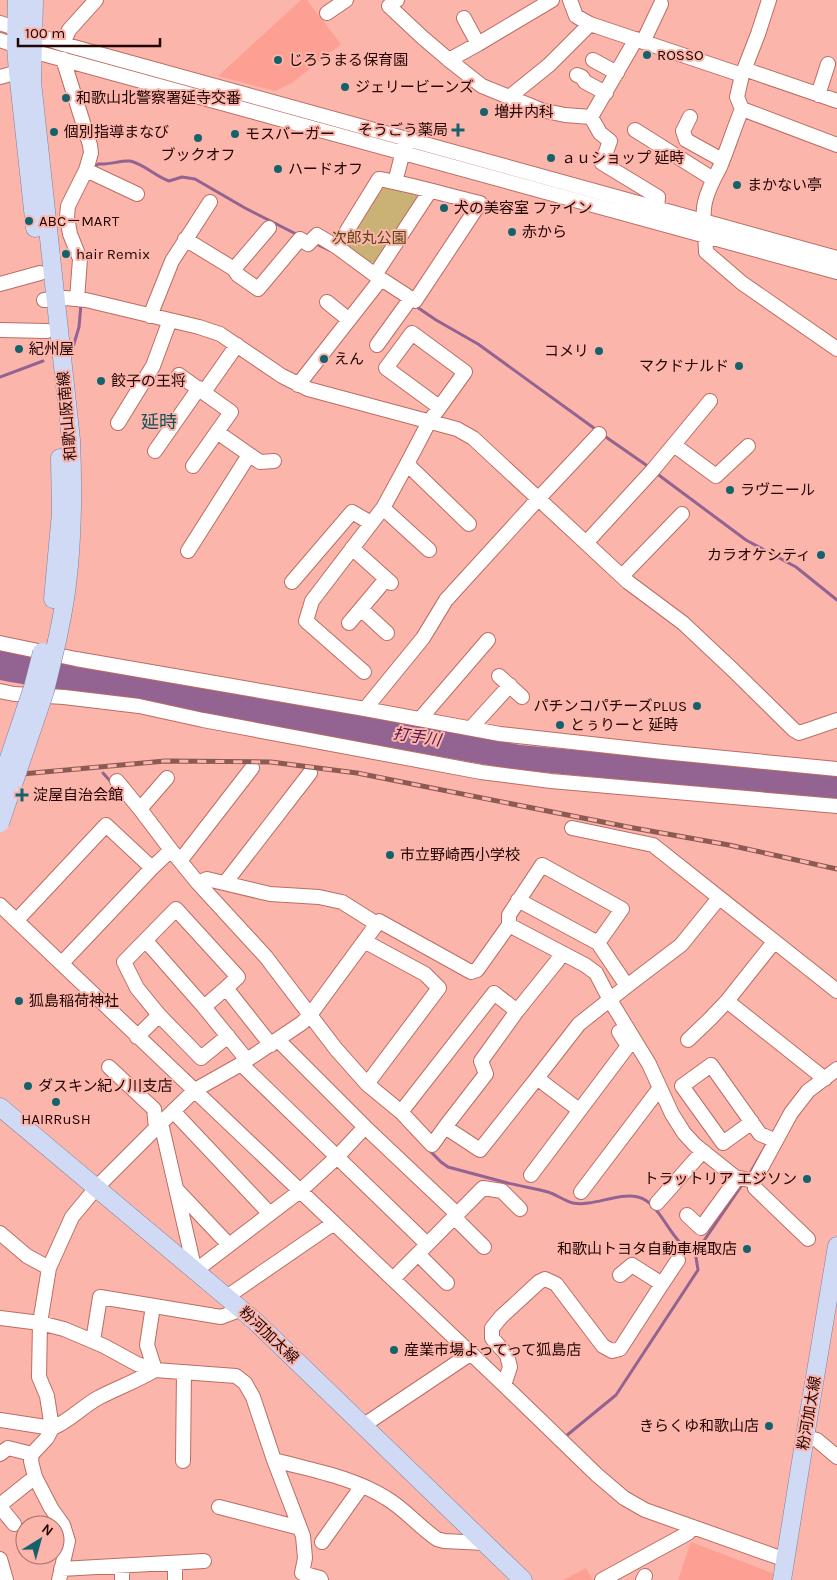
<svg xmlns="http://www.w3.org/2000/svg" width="837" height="1580" viewBox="0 0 837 1580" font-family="Karla,'Noto Sans JP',sans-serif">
  <rect width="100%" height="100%" fill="#fbb5ab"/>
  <path fill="#fda093" d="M301,0H307L341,44L292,83L275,91L218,76Z
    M691,1542L775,1574L774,1580H678Z
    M586,1568L593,1580H563Z"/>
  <path fill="#cab176" d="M380,186L414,192L417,197L378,261L369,263L347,247L345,240Z"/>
  <path fill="#936391" d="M0,650L115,669L520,745L837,774V801L510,769L124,700L10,682L0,680Z"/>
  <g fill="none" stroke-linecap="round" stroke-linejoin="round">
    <path stroke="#936391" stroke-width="3" d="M94,168L98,164C110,165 121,160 130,161C144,164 155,176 169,181L182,177L195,179L245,208L300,236
      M314,243L329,250
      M414,305L436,320L478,344L598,431
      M73,347L79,327L81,304
      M0,377L43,361
      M603,435L649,467
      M656,473L746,540L796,567L837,600
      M103,773L112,783
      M429,1150L441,1162L448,1167C467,1172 485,1177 504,1182C518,1186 534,1188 548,1192C557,1195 565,1201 573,1203C593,1207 618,1192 638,1197C663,1203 670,1246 695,1251
      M749,1175L768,1142
      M695,1251L699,1248L744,1182
      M566,1436L616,1395L698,1270L695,1251"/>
    <g stroke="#bd6c62" stroke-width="16">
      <path id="minor" d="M397,0L389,6L422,37L449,60
        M570,0L576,16L590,24L742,75
        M769,0L758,34L742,75L737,97L742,109C734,128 728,148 720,167C714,178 708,189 705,202C701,218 706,236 706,252L742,283L837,349
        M327,13L346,0
        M464,18L478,44L552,0
        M0,23L63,44L837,258
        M0,40L32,51L837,272
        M643,42L661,4
        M63,44L69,30L96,0
        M478,44L449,60L482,86L541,110L565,115L591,117L600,133L610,141L602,163L658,197L657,209
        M63,59L90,145L91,153L86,170
        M593,60L617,73
        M744,69L837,101
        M577,75L582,77L585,82L606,93
        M0,77L18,72
        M513,94L549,65L590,24
        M818,95L828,64
        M742,109L837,145
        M591,117L636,39
        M690,117L683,131L686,140L722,160
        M635,130L713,179
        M395,182L405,144
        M269,228L234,269L238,275L258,289L300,239L308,244L317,235L337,247
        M185,239L234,269
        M375,275L415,301L480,203C446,195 413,185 379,179L337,247L375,275L430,191
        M0,284L40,273
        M77,299L80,259L70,234L67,217L68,206L86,170L137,194
        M44,300L65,298L86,300L199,327L220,334L282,376L308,389L457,429L473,438L628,582L683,623L734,671L794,730L799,733L837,720
        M327,302L349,320
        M150,316L172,261L210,202
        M0,330L47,331
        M377,345L411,298
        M179,375L231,412L193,466
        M298,385L381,279
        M204,392L237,345
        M439,407L386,368L412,333L465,372L429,422L407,464L469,524
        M118,423L153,366L170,320
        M217,432L260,462L274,461
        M674,445L716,476L748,446
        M155,451L199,388
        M407,464L383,508L429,550
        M586,543L652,471L710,401
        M352,548L391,583
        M188,551L249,455
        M622,576L682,514
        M292,582L352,512L371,523
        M361,609L387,633
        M349,623L386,579
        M0,643L76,659L365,709L500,734L663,752L837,769
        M364,672L306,621L312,601L383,508
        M499,676L522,697
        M0,691L14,694L64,697L139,706L203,720L481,772L551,781L837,806
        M365,709L423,638L446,600L539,498L599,434
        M420,719L488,640
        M471,728L510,685
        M117,781L140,809L171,850
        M140,809L167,778
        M572,828L653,845L837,991
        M180,861L252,768
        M152,868L171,850L198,883L207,879L270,894L319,897L342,902L377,924
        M225,883L310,773
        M518,900L598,943L627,986L681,945L719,898
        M0,905L504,1385L597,1475L624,1498L645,1510L786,1560
        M17,920L106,825L152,868L62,963
        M509,925V915L542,865L622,909L598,943
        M146,941L204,1007
        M364,941L425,974L439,988L367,1084L336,1049L310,1015L379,921L471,972L477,970L509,925L585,965L596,973L610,1000L649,1064L672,1114L684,1133L695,1145L735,1177L754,1181
        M226,988L204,1007L247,1060
        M727,1001L774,942
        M517,1011L481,1061L486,1074L445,1127L480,1150L537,1078
        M159,1015L137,988L124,962L176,909L238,977L226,988L271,1045
        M137,1037L159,1015L201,1058L228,1036
        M278,1040L365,1127L457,1214
        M688,1040L710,1019L727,1001L825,1079
        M241,1064L427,1244
        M109,1067L154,1109L156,1128
        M367,1084L401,1112L432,1145L445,1127
        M579,1110L537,1078L579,1024L627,986
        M173,1111L270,1214
        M401,1112L494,993L517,1011L558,960
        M752,1122L723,1143L682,1086L711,1065L760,1134L776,1141
        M161,1123L195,1271L300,1191L336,1158L365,1127
        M531,1175L628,1046L619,1032
        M178,1191L229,1245
        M581,1192L659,1089
        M657,1203L703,1151
        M687,1215L701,1228L733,1184L735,1177
        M454,1217L484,1247
        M0,1233L27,1256L49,1268
        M808,1239L755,1188L754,1181L791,1113L808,1091L837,1069
        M418,1254L447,1283
        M393,1279L483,1188L502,1191L520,1209
        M662,1284L678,1260
        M228,1296L334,1223
        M0,1318L40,1323L64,1329L104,1346L137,1364L155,1370L236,1376L245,1383L253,1397L274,1460C311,1470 353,1477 386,1498C405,1509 419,1527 437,1539L444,1541L484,1543
        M93,1341L100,1297L221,1317L242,1309
        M504,1385L510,1367L507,1355L492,1338V1328L501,1317L539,1282L545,1279L556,1284L603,1346L612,1351L620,1349L662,1284L632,1265L620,1275
        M0,1420L52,1428C67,1423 83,1406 98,1398C117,1388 137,1381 155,1370L147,1345L153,1306
        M364,1425L470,1354
        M805,1437L817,1440L837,1457
        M0,1454L8,1448L32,1454
        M274,1460L303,1536L305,1558L302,1573L320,1578L321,1580
        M183,1461L184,1372
        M0,1505L35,1477
        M0,1507L14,1524
        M219,1507L300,1528
        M322,1542L362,1486
        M0,1559L6,1580
        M175,1563V1580
        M122,1566V1580
        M61,1569L204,1561
        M59,1580L68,1541L63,1525L51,1508L35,1477L31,1461L32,1454L47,1438L52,1428L47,1396L39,1377L40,1323L49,1268L72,1217L96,1188L161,1123L195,1090L241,1064L302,1023L310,1015L266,957L198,883
        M602,1580L688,1533L692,1527
        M643,1580L645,1576"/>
    </g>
    <g stroke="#7e7f9c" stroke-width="19">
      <path id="major" d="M17,0L16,46L18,72L35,228
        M34,0L32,82L71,440C73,488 73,536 67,584C65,603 61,622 57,641
        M53,599L61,513L60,458
        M0,1107L255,1321L523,1580
        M782,1580L805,1437L837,1246"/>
    </g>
    <use href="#minor" stroke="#fff" stroke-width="14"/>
    <use href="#major" stroke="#d0daf5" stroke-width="18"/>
    <g stroke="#8b5a54" stroke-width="5">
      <path id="rail" d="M0,776L165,761L271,762L357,773L628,827L729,845L837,869"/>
    </g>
    <use href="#rail" stroke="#fbb5ab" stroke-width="3" stroke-dasharray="9" stroke-linecap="butt"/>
    <g stroke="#7e7f9c" stroke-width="19" stroke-linecap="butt">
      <path id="major-bridge" d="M0,785L33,687L42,652
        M0,823L45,691L57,641"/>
    </g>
    <use href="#major-bridge" stroke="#d0daf5" stroke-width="18"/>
  </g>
  <g fill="#15626c" stroke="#fbb5ab" stroke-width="2">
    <circle cx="647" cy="55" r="5"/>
    <circle cx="278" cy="60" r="5"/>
    <circle cx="345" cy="87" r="5"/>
    <circle cx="66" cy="98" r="5"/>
    <circle cx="484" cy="112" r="5"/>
    <path d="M455.5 122.5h5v5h5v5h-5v5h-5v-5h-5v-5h5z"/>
    <circle cx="54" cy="132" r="5"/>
    <circle cx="235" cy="134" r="5"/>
    <circle cx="198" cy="138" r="5"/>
    <circle cx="551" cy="158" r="5"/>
    <circle cx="278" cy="169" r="5"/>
    <circle cx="737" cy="185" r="5"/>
    <circle cx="444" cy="208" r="5"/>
    <circle cx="29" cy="221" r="5"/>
    <circle cx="512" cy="232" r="5"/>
    <circle cx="66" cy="254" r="5"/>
    <circle cx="19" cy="349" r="5"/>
    <circle cx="599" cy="351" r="5"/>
    <circle cx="324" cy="359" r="5"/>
    <circle cx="739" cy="366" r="5"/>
    <circle cx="101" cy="381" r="5"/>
    <circle cx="730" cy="490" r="5"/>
    <circle cx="821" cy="555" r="5"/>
    <circle cx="697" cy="706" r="5"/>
    <circle cx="560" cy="725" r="5"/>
    <path d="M19.5 787.5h5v5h5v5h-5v5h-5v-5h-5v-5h5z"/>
    <circle cx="390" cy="855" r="5"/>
    <circle cx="19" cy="1001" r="5"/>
    <circle cx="28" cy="1086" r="5"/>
    <circle cx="56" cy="1102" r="5"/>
    <circle cx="807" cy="1179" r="5"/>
    <circle cx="747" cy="1249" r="5"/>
    <circle cx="394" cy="1350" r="5"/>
    <circle cx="769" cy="1426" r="5"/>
  </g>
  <g text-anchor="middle" stroke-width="4" stroke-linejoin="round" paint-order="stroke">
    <g font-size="15" fill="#210403" stroke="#fbb5ab" text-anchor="start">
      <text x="657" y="60">ROSSO</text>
      <text x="288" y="65">じろうまる保育園</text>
      <text x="355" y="92">ジェリービーンズ</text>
      <text x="76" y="103">和歌山北警察署延寺交番</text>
      <text x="494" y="117">増井内科</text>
      <text x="448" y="135" text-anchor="end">そうごう薬局</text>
      <text x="64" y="137">個別指導まなび</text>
      <text x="245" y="139">モスバーガー</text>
      <text x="198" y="160" text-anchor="middle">ブックオフ</text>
      <text x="561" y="163">ａｕショップ 延時</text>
      <text x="288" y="174">ハードオフ</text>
      <text x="747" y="190">まかない亭</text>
      <text x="454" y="213">犬の美容室 ファイン</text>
      <text x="39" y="226">ABC－MART</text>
      <text x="522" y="237">赤から</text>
      <text x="76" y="259">hair Remix</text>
      <text x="29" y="354">紀州屋</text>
      <text x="589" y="356" text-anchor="end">コメリ</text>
      <text x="334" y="364">えん</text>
      <text x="729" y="371" text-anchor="end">マクドナルド</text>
      <text x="111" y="386">餃子の王将</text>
      <text x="740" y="495">ラヴニール</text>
      <text x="811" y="560" text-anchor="end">カラオケシティ</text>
      <text x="687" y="711" text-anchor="end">パチンコパチーズPLUS</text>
      <text x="570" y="730">とぅりーと 延時</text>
      <text x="33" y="800">淀屋自治会館</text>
      <text x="400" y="860">市立野崎西小学校</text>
      <text x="29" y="1006">狐島稲荷神社</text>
      <text x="38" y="1091">ダスキン紀ノ川支店</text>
      <text x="56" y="1124" text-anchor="middle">HAIRRuSH</text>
      <text x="797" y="1184" text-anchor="end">トラットリア エジソン</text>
      <text x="737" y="1254" text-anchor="end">和歌山トヨタ自動車梶取店</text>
      <text x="404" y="1355">産業市場よってって狐島店</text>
      <text x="759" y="1431" text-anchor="end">きらくゆ和歌山店</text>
    </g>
    <g font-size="15" fill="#584512" stroke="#fbb5ab">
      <text x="369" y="243">次郎丸公園</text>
    </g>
    <g font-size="15" fill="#210403" stroke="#fbb5ab">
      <text transform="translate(67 416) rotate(-95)" y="5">和歌山阪南線</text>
      <text transform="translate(269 1335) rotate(43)" y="5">粉河加太線</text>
      <text transform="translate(809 1413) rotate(-80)" y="5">粉河加太線</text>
    </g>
    <g font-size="16" font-style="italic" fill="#501350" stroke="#fbb5ab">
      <text transform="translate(417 736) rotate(9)" y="6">打手川</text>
    </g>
    <g font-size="18" fill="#155058" stroke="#fbb5ab">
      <text x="159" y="428">延時</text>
    </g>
  </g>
  <g transform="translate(40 1540) rotate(37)"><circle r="24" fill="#fbb5ab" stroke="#a46e68"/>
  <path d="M0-4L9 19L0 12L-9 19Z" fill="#15626c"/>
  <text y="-8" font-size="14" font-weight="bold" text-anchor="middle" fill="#210403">N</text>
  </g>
  <path d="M18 38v8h142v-8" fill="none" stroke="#210403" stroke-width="2.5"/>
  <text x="25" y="38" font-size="15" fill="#210403" stroke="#fbb5ab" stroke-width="4" paint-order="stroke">100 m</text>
</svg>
